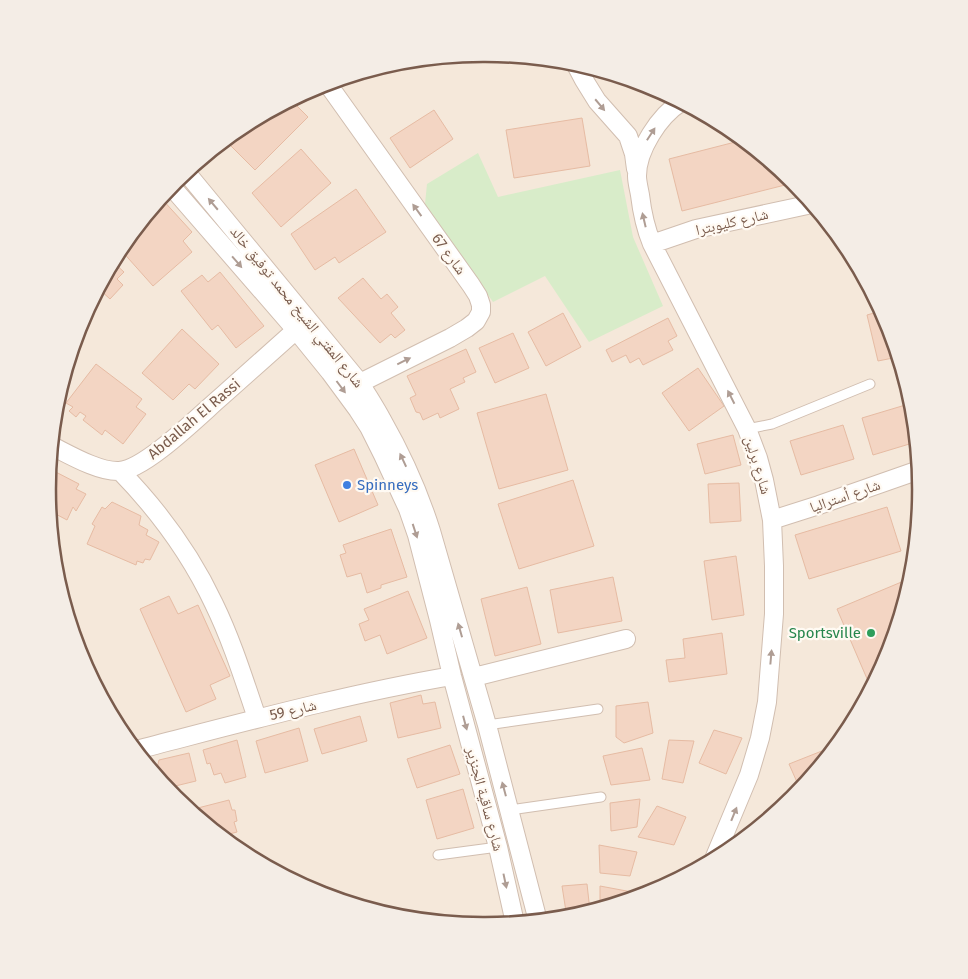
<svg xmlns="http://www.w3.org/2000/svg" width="968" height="979" viewBox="0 0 968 979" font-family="'Fira Sans','Noto Naskh Arabic',sans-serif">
  <rect width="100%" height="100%" fill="#fdf6ec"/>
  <path fill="#f5e8da" d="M49 489a435 435 0 1 1 870 0a435 435 0 1 1-870 0Z"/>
  <path fill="#d8ecc9" d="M478,153L498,197L620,170L633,237L663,306L589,342L545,276L493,302L425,204L427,184Z"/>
  <path fill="#f3d5c3" stroke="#e6bba3" d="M291,100L308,117L255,170L225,140L242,126Z
    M434,110L453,139L410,168L390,138Z
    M582,118L590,166L514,178L506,130Z
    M743,140L787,176L789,184L682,211L669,159Z
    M301,149L331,183L281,227L252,193Z
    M356,189L386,232L339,263L335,257L315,270L291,234Z
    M161,198L192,232L183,241L192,252L153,286L120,249Z
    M113,262L124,272L117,279L123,285L110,299L99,289Z
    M220,272L264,326L236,348L218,325L212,330L181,291L202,275L208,282Z
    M363,278L381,299L387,294L398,307L391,313L405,330L395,338L391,334L380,343L338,298Z
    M881,311L887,323L898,357L878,361L867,315Z
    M563,313L581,347L546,366L528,332Z
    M668,318L677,336L668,341L673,350L643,365L639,358L630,363L626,355L612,362L606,350Z
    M182,329L219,364L195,389L189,384L173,400L142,373Z
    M513,333L529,368L495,383L479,348Z
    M466,349L476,372L463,378L465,382L450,389L459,409L440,418L438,413L423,420L420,413L416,412L410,398L416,395L407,376Z
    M96,364L142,399L136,407L146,414L123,444L105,430L102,435L83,420L86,416L80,412L76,417L69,411L73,407L66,403Z
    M698,368L724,406L689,431L662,393Z
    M546,394L568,470L499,489L477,413Z
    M912,403L916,442L873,455L862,418Z
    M843,425L854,459L801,475L790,441Z
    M733,435L741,465L705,474L697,444Z
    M354,449L378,505L339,522L315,465Z
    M50,469L79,484L76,489L86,494L76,511L73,507L67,520L50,511L48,489Z
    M573,480L594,546L519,569L498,504Z
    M739,483L741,521L710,523L708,484Z
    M112,502L141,516L139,525L148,530L146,535L159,542L150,560L145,559L143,563L137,561L136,565L87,544L95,526L92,524L102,507L105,509Z
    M887,507L901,551L809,579L795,535Z
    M391,529L407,577L381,585V588L367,593L361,573L347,577L340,555L346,553L343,545Z
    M736,556L744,615L712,620L704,561Z
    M613,577L622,621L558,633L550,590Z
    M911,578L887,657L871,688L837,609Z
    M527,587L541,644L495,656L481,599Z
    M408,591L427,638L387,654L380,635L365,641L359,624L369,620L364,609Z
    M169,596L178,614L198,605L230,676L210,685L216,699L186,712L140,609Z
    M722,633L727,674L669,682L666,660L685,658L683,639Z
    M421,695L423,704L435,702L441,728L398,738L390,703Z
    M648,702L653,733L624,743L616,737V706Z
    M360,716L367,741L322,754L314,729Z
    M299,728L308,761L265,773L256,741Z
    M714,730L742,738L726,774L699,763Z
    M237,740L246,777L225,783L221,773L214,775L210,763L207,764L203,750Z
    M669,740L694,741L683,783L662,779Z
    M450,745L460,774L417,788L407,759Z
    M837,745L800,789L789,764Z
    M642,748L650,780L611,785L603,756Z
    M189,753L196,781L167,788L157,775L156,772L159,760Z
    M463,789L474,828L437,839L426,800Z
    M640,799L637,827L611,831L610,803Z
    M229,800L232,810H235L237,821L234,822L237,832L222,836L190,810Z
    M657,806L686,817L674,845L638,837Z
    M599,845L637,852L630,876L600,873Z
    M587,884L590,911L567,918L562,886Z
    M600,886L632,892L631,899L600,908Z"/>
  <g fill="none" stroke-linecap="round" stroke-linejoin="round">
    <g stroke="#d1beb0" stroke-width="11">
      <path id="lane" d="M747,429L772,424L870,384
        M487,725L598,709
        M510,810L601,797
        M438,855L498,847"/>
    </g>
    <g stroke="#d1beb0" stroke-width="20">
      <path id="street" d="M575,63L584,80L597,101L628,136L634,154L636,169
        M327,83L471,285L478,296L481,305V312L476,321L467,328L450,338L360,383
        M681,102C659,116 637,150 637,176C637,182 639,189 640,195C642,212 645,227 652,244L747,429L758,458L764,480L772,520L774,566V614L767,702L760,738L749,775L714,859
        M186,172L360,383C367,395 375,407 382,420C402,455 419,493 431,531L487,725L538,921
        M171,186L296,330L330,372L358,410L369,427L383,455L408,509L417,535L439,620L452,676L498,847L515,923
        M652,244L696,229L812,204
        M52,446C70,455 99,472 119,471C145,470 201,414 222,396C247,374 271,352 296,330
        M120,471C158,510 191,555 214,604C232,641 244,680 257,718
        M772,520L819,505L919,470
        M474,677L626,639
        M136,750C241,723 346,694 452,676"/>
    </g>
    <use href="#lane" stroke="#fff" stroke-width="9"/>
    <use href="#street" stroke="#fff" stroke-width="18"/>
  </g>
  <defs><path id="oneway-solid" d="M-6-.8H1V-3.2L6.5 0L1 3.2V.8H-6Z" transform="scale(1.25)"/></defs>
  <g fill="#af9d94">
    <use href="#oneway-solid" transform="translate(600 105) rotate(50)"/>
    <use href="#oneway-solid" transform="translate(651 134) rotate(-57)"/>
    <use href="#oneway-solid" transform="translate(213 204) rotate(-130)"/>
    <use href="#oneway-solid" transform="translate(417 210) rotate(-126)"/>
    <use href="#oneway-solid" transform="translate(644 220) rotate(-103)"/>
    <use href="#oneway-solid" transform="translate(237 262) rotate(49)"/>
    <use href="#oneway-solid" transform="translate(404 361) rotate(-26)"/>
    <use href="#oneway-solid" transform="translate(341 387) rotate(53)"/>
    <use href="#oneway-solid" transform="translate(731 397) rotate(-117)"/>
    <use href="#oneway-solid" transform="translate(403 460) rotate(-115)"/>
    <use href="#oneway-solid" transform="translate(415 531) rotate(72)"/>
    <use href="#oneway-solid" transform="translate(460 630) rotate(-106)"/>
    <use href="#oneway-solid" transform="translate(771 657) rotate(-85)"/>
    <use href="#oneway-solid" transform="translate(465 723) rotate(75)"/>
    <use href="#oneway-solid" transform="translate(504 789) rotate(-105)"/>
    <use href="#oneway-solid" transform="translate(734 814) rotate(-68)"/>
    <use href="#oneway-solid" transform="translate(505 881) rotate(78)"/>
  </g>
  <circle fill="#3f7fe0" stroke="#fffaf3" stroke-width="2" cx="347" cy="485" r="5"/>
  <circle fill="#2e9e5b" stroke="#fffaf3" stroke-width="2" cx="871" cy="633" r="5"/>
  <g text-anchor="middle" stroke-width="4.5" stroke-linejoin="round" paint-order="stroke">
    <g font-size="15" fill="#7a5c4d" stroke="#fffaf3">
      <text transform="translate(732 222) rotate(-13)" y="5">شارع كليوبترا</text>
      <text transform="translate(449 254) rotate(54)" y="5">شارع 67</text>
      <text transform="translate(297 307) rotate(51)" y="5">شارع المفتي الشيخ محمد توفيق خالد</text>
      <text transform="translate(194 419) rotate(-40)" y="5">Abdallah El Rassi</text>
      <text transform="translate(758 465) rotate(73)" y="5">شارع برلين</text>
      <text transform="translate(845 496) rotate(-19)" y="5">شارع أستراليا</text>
      <text transform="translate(293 710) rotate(-13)" y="5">شارع 59</text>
      <text transform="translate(485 799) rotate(75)" y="5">شارع ساقية الجنزير</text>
    </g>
    <g font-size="15" fill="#366cbe" stroke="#fffaf3" text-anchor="start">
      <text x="357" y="490">Spinneys</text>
    </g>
    <g font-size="15" fill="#27864d" stroke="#fffaf3" text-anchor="end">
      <text x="861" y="638">Sportsville</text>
    </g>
  </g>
  <path d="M0 0H968V979H0ZM483 62H485A427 427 0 0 1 912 489V490A427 427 0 0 1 485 917H483A427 427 0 0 1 56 490V489A427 427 0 0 1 483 62Z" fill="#f4ede6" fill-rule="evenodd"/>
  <path fill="none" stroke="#7a5c4d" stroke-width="2.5" d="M483 62H485A427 427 0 0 1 912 489V490A427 427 0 0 1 485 917H483A427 427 0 0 1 56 490V489A427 427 0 0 1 483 62Z"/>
</svg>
